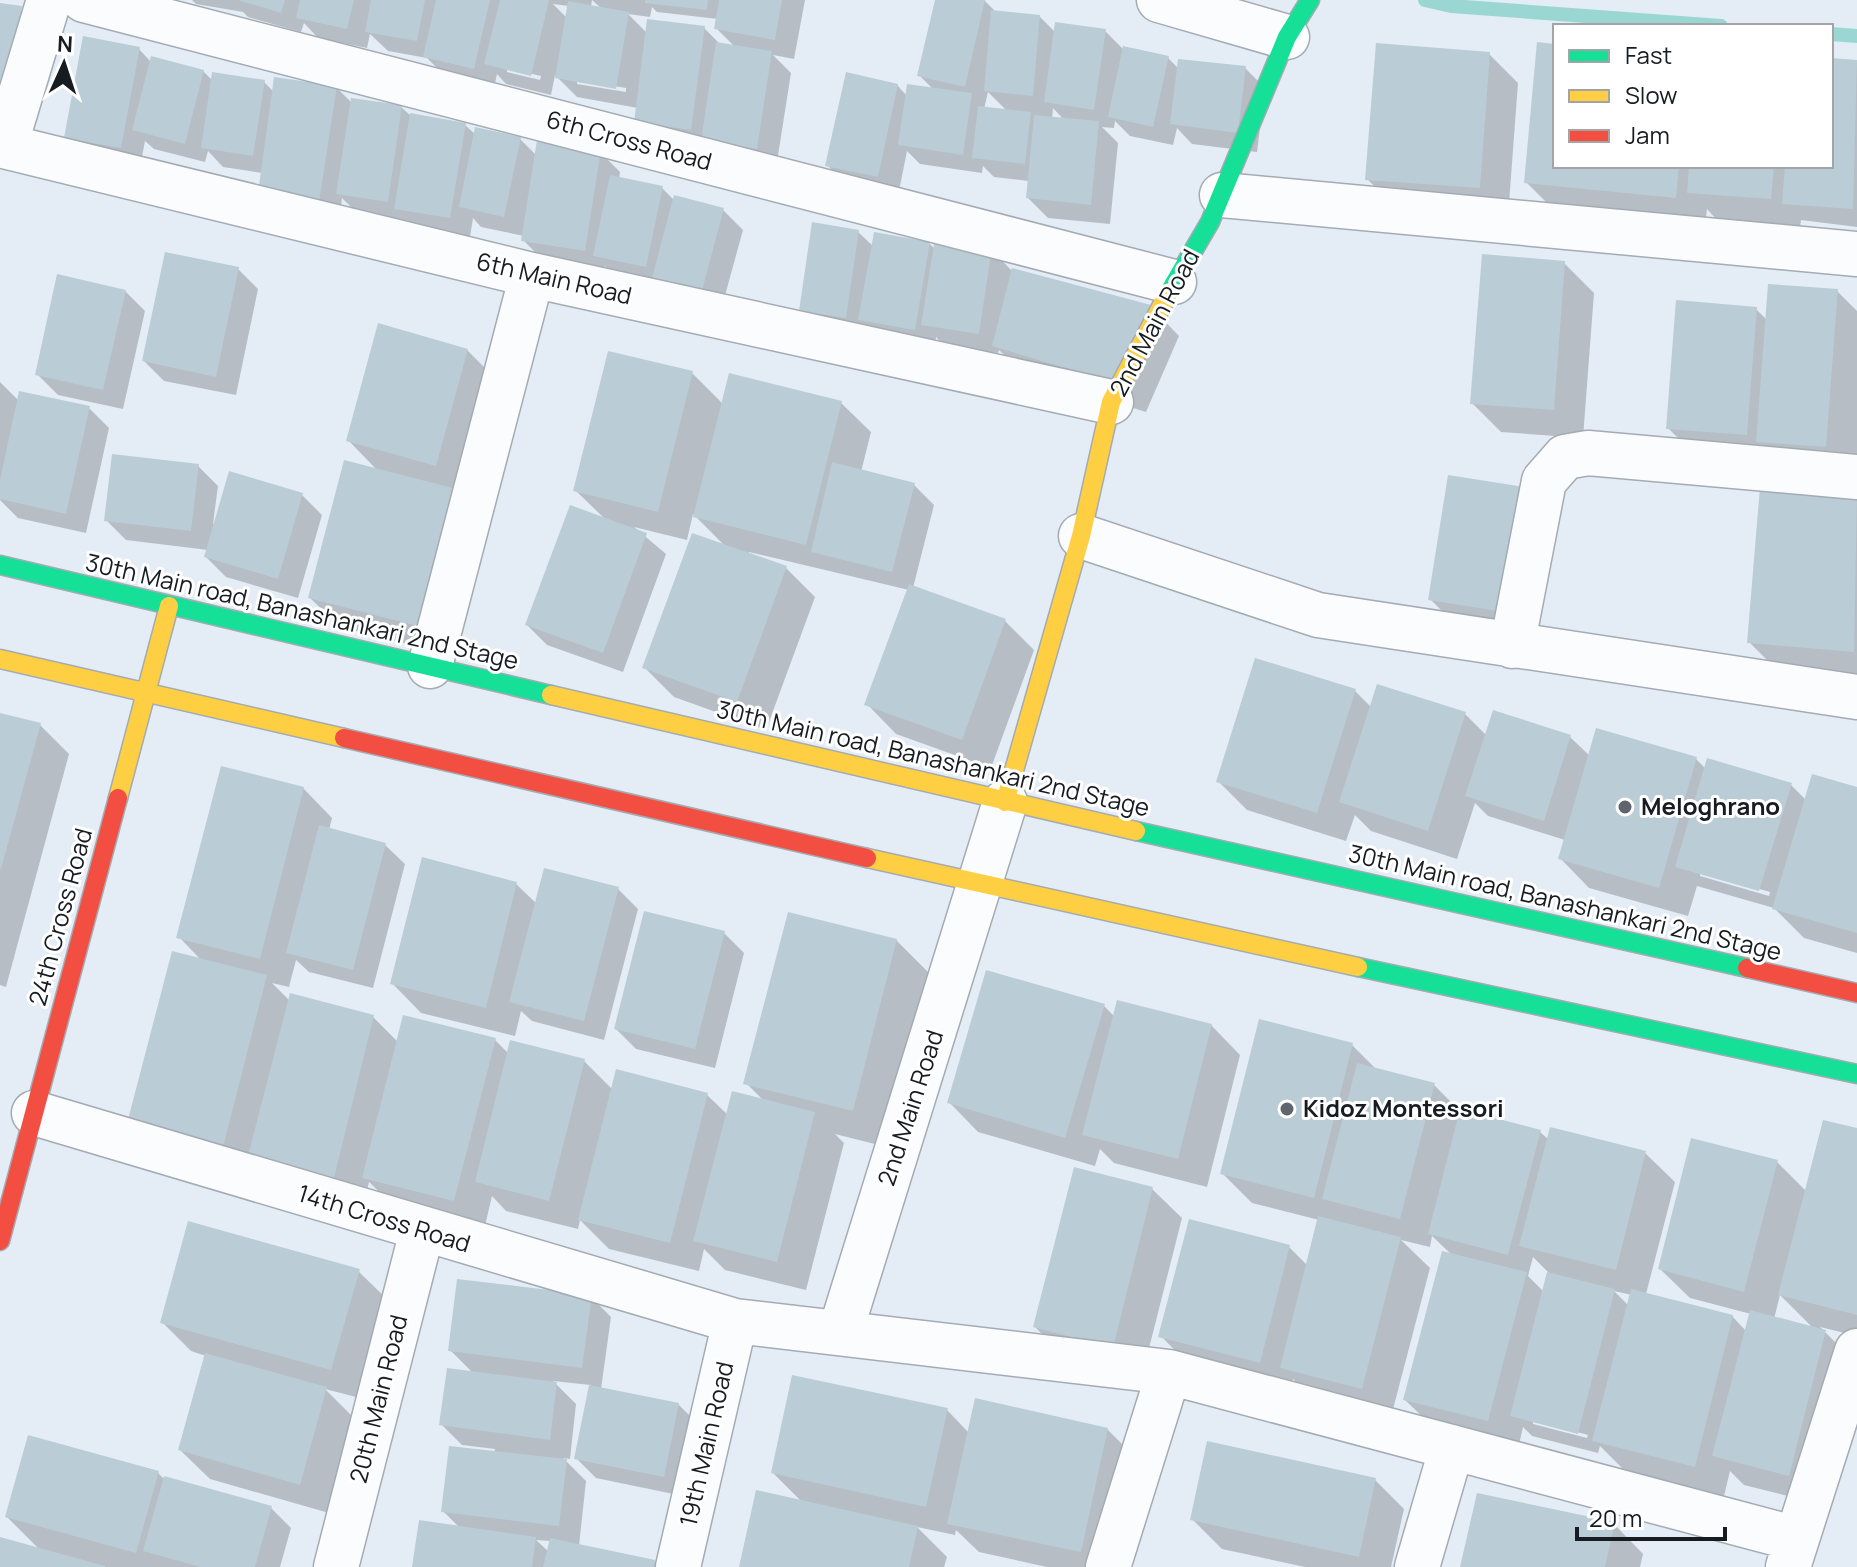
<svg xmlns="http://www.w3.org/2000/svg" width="1857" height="1567" viewBox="0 0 1857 1567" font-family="Manrope,sans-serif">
  <rect width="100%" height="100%" fill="#e4edf6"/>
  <path fill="#0003" fill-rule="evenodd" d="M192,0H592L591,7L602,9L592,0H805L794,59L773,55L791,73L776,168L656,141L638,108L577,97L555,75L551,95L506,84L497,74L494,88L445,76L427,58L388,51L370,34L367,48L318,38L304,23L301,32L248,17L243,12L196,4ZM553,4L569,6L567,18ZM652,7L657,12L718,19L716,28L735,47L721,45L704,28L647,33L628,14L650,17ZM507,68L541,76L540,80L507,72ZM577,80L626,88V92L577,84Z
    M937,0H984L997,13L1039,16L1056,33L1105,31L1124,50L1168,58L1179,69L1245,68L1265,88L1257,152L1192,144L1177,128L1173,145L1130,136L1115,121L1114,128L1102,127L1118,143L1110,224L1048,218L1028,198L1029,181L994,177L983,166L982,173L920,164L907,151L898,196L848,186L828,166L897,85L907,96L934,90L920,76ZM988,92L1007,111L984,109ZM1053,108L1064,120L1052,119Z
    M1555,46V166H1831V60L1857,62V227L1801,220L1800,228L1718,221L1707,209L1705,226L1556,212L1526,182Z
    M139,49L151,62L203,71L213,81L264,82L274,92L336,87L352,103L401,107L410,115L465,125L476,135L520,139L537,156L600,152L620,172L619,179L662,188L675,201L723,210L743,230L718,321L615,276L605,266L604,270L543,260L523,240L524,236L481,227L473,218L470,237L416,228L409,221L358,214L342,198L339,221L262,173L223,167L208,151L205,162L154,149L145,141L140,167L86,157L66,137Z
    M1489,54L1518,83L1508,217L1397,208L1367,179Z
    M858,232L874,247L930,244L935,249H991L1011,270L1150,306L1179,336L1146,412L1024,374L999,350L998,353L943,345L936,337L934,349L821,330L801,310Z
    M1564,263L1594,293L1583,438L1501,432L1472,403Z
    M238,269L258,289L236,395L164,381L144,361Z
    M125,291L145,311L123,409L58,395L38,375Z
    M1837,291L1857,311V457L1688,448L1668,428L1756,309L1767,320Z
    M467,350L497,380L466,494L452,490L481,519L447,654L340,627L310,598L378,471L348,440Z
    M692,373L723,404L841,403L871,432L861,472L914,485L934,505L913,588L1005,621L1034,650L991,768L896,734L867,704L909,590L749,552L748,555L786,568L815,597L766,730L674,697L645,668L726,547L693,514L687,540L634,527L666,554L623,672L547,645L527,625L605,519L575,490Z
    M0,382L19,401L89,408L109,428L86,533L18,518L0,500Z
    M198,466L218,486L213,524L302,495L322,515L298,598L226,577L206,557L208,550L126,540L106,520Z
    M1857,497V678L1779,672L1749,642Z
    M1550,509L1531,631L1450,619L1430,599Z
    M1355,691L1371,707L1465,714L1487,736L1570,737L1590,756L1696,759L1706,769L1791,785L1807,801L1857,789V953L1804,938L1774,908L1697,886L1688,916L1589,888L1560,858L1565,840L1488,816L1475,803L1457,859L1371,831L1355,815L1346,841L1247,810L1218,781ZM1700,872L1770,892L1769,896L1700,876Z
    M0,715L40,725L69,754L6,987L0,985Z
    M303,788L332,818L329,830L385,845L405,864L373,988L309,972L296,960L289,987L272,983L290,1001L373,1017L398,1042L495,1040L509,1054L584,1061L613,1090L707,1095L728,1115L763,1100L746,1083L896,940L934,978L891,1148L835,1134L844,1143L806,1290L725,1270L704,1249L699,1271L609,1249L580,1220L578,1229L506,1211L492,1196L484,1230L394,1206L369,1182L362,1210L156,1163L202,961L179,937Z
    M516,884L537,904L618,889L638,909L604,1040L532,1021L521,1011L515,1036L421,1013L392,983Z
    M646,913L724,933L744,953L715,1068L636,1049L616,1029Z
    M1104,1006L1115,1017L1211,1025L1240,1055L1207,1187L1114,1163L1100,1149L1095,1166L978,1132L949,1102Z
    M1352,1045L1378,1071L1434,1085L1460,1111L1540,1132L1549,1140L1645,1153L1675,1182L1646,1294L1732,1316L1746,1331L1751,1314L1690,1298L1660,1269L1777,1162L1806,1191L1857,1131V1336L1820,1327L1854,1361L1819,1504L1744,1485L1730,1471L1724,1496L1624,1470L1600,1446L1598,1453L1532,1436L1523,1427L1518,1449L1435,1429L1405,1400L1452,1255L1432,1236L1430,1247L1401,1240L1430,1268L1391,1417L1311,1397L1293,1379L1290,1391L1190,1366L1161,1336L1289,1247L1308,1266L1319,1220L1252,1203L1222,1173ZM1533,1257L1549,1273L1544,1292L1528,1276ZM1614,1291L1632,1295L1629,1306ZM1780,1295L1814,1329L1774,1319ZM1533,1420L1588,1435L1587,1438L1533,1424Z
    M1152,1189L1182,1218L1142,1376L1064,1356L1035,1327Z
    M358,1271L388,1300L360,1398L325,1389L355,1419L329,1513L210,1479L180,1450L206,1356L191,1351L162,1322Z
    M591,1297L611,1317L601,1389L678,1404L698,1424L683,1496L596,1478L576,1458L591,1385L553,1381L576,1404L570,1459L563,1458L586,1481L579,1546L654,1562L659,1567H414L460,1528L443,1511L494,1453L495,1449L462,1445L442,1425L474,1374L450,1350ZM536,1540L551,1541L549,1552Z
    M947,1410L969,1433L1107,1429L1137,1459L1113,1567H1047L979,1552L956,1530L955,1535L917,1527L947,1557L944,1567H741L802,1502L773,1473Z
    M158,1473L163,1478L271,1508L291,1528L280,1567H0V1543L40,1550L7,1517Z
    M1375,1480L1404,1509L1391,1567H1305L1222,1549L1192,1519Z
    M1614,1524L1643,1554L1640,1567H1462Z"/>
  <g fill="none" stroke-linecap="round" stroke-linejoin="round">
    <path stroke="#9ad7d2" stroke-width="14" d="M1425,0L1451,6L1721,26
      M1831,34L1857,36"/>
  </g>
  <path fill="#baccd5" d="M238,0H285L281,13Z
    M300,0H354L347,29L296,18Z
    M371,0H425L417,41L365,32Z
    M436,0H490L474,69L423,57Z
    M500,0H549L531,76L484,64Z
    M645,0H708L707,10L645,3Z
    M719,0H782L775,40L714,29Z
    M935,0H985L965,87L917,76Z
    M568,1L629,12L616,89L555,78Z
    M0,3L22,6L12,87L0,85Z
    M991,10L1040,15L1033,96L984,91Z
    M647,19L705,26L691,130L634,122Z
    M1055,22L1106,29L1094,110L1044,102Z
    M83,36L140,47L121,148L64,138Z
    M716,42L772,51L757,149L701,140Z
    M1537,42L1555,44V166H1679L1676,198L1524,183Z
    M1376,43L1490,52L1480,188L1365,180Z
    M1123,46L1169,56L1153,127L1108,117Z
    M151,56L204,70L185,144L132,130Z
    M1831,58L1857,60L1853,209L1782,204L1785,166H1831Z
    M1178,59L1246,66L1238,133L1170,124Z
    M212,72L265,80L253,156L201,148Z
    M846,72L898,84L878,177L825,166Z
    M274,77L337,86L319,202L258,193Z
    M907,84L972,93L963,155L898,145Z
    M351,98L402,105L388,202L336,194Z
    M978,106L1031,112L1025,164L972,158Z
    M410,113L466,123L450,218L394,209Z
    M1034,115L1099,121L1091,205L1026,198Z
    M475,127L521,137L504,217L459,207Z
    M537,140L601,150L585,251L521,241Z
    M1689,166H1774L1771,199L1687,193Z
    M610,175L663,186L646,267L593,256Z
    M674,195L724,208L699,302L649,289Z
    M812,222L859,230L846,318L799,311Z
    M874,232L930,242L915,330L858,320Z
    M935,238L992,247L979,334L921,325Z
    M165,252L239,267L216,377L142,361Z
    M1482,254L1565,261L1554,410L1470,404Z
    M1012,268L1151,305L1116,383L992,346Z
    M57,274L126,290L103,390L35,375Z
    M1768,284L1838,289L1826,447L1756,442Z
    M1676,300L1757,307L1747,435L1666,429Z
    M378,323L468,349L436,466L346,441Z
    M608,351L693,371L658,512L573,491Z
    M729,373L842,401L806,545L693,517Z
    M19,391L90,406L66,514L0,499V480Z
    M112,454L199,464L191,531L104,521Z
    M344,460L453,488L418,626L308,598Z
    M832,462L915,483L892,572L811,552Z
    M229,471L303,493L278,579L204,557Z
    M1448,475L1531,488L1511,613L1428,600Z
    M1760,487L1857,495L1854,652L1747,643Z
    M570,505L647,533L603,653L525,625Z
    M692,533L787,566L737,702L642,668Z
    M909,584L1006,619L962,740L864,705Z
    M1255,658L1356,689L1317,813L1216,782Z
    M1377,684L1466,712L1428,831L1339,802Z
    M1493,710L1571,735L1544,821L1465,796Z
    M0,713L41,723L1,869H0Z
    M1596,728L1697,757L1659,888L1558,859Z
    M1707,758L1792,783L1759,891L1675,867Z
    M221,766L304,787L260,959L176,938Z
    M1812,774L1857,787V933L1772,909Z
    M319,825L386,843L353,970L286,953Z
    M422,857L517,882L486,1008L390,984Z
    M544,868L619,887L584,1021L509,1002Z
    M644,911L725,931L695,1049L614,1029Z
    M788,912L897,939L853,1111L743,1084Z
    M172,951L267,975L220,1159L124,1135Z
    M986,970L1105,1004L1065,1138L947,1103Z
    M290,993L374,1015L333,1182L247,1160Z
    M1117,1000L1212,1024L1178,1159L1082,1135Z
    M403,1015L496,1038L454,1201L362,1178Z
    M1259,1019L1353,1043L1314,1198L1220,1174Z
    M510,1040L585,1059L549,1201L475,1182Z
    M1357,1063L1435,1083L1400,1219L1322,1199Z
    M616,1069L708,1093L670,1243L578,1220Z
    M732,1091L815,1112L777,1262L693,1241Z
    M1460,1109L1541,1130L1508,1255L1428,1234Z
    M1823,1120L1857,1128V1315L1778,1295Z
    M1550,1127L1646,1151L1616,1270L1519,1246Z
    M1691,1138L1778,1160L1744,1292L1658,1269Z
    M1074,1167L1153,1187L1113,1348L1033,1327Z
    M1318,1216L1401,1237L1362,1389L1280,1368Z
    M1189,1219L1290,1245L1260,1363L1158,1337Z
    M188,1221L360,1269L331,1370L160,1323Z
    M1442,1251L1527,1272L1488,1421L1403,1400Z
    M1547,1272L1615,1289L1578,1434L1510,1416Z
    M457,1279L592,1295L582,1368L448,1351Z
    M1631,1289L1733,1315L1695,1467L1592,1441Z
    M1750,1310L1826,1330L1789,1476L1712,1456Z
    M205,1353L327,1387L300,1485L178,1450Z
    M447,1368L557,1382L550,1440L439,1425Z
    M792,1375L948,1408L926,1507L771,1473Z
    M589,1385L679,1403L664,1477L574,1459Z
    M975,1398L1108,1428L1081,1552L947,1524Z
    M28,1435L159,1471L136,1553L5,1517Z
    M1207,1441L1376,1478L1359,1557L1190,1520Z
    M449,1446L567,1459L559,1526L441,1512Z
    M164,1476L272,1506L255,1567H201L143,1551Z
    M756,1490L918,1526L909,1567H739Z
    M1477,1493L1615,1522L1605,1567H1460Z
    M419,1520L536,1537L532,1567H412Z
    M0,1537L105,1566V1567H0Z
    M550,1538L655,1560L654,1567H543Z"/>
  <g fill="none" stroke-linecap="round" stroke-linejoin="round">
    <g stroke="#a4abb2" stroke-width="47">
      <path id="street" d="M84,0L1174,282
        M1159,0L1287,37
        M0,145L532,275L1111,402
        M5,146L49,0
        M1222,195L1857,254
        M1081,536L1318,615L1857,697
        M1512,646L1544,481L1565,457L1588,453L1857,477
        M430,666L532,275
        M34,1113L735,1321L1169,1372L1797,1539
        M840,1333L1005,802
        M336,1567L422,1231
        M678,1567L735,1321
        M1108,1567L1169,1372
        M1417,1567L1452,1447
        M1788,1567L1857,1351"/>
    </g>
    <g stroke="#a4abb2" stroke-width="21">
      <path id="fast" d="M1169,292L1210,222L1287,37L1310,0
        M0,565L551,695
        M1136,831L1747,968
        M1358,967L1857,1074"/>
    </g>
    <g stroke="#a4abb2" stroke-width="21">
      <path id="slow" d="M0,659L344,738
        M551,695L1136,831
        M118,798L169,606
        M1005,802L1081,536L1111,402L1169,292
        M867,858L1358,967"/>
    </g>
    <g stroke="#a4abb2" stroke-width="21">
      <path id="jam" d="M344,738L867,858
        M1747,968L1857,993
        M0,1241L118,798"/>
    </g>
    <use href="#street" stroke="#fbfcfe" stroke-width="44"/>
    <use href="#fast" stroke="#16e098" stroke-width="18"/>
    <use href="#slow" stroke="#ffcf43" stroke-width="18"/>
    <use href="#jam" stroke="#f24e42" stroke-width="18"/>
  </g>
  <g fill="#5f656c" stroke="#fff" stroke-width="3">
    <circle cx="1625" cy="807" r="8"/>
    <circle cx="1287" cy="1109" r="8"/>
  </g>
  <g text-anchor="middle" stroke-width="6" stroke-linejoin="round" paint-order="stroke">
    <g font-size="24" fill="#171c22" stroke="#fff">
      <text transform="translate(629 141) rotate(15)" y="8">6th Cross Road</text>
      <text transform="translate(554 279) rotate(13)" y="8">6th Main Road</text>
      <text transform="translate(1155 323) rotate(-62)" y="8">2nd Main Road</text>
      <text transform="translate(302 612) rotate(13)" y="8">30th Main road, Banashankari 2nd Stage</text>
      <text transform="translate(933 759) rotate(13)" y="8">30th Main road, Banashankari 2nd Stage</text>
      <text transform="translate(1565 903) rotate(13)" y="8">30th Main road, Banashankari 2nd Stage</text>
      <text transform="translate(61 917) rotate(-75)" y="8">24th Cross Road</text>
      <text transform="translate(911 1108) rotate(-72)" y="8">2nd Main Road</text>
      <text transform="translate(384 1219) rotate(17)" y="8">14th Cross Road</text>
      <text transform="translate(379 1399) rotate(-76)" y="8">20th Main Road</text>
      <text transform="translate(707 1444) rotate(-77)" y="8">19th Main Road</text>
    </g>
    <g font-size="24" font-weight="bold" fill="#171c22" stroke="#fff" text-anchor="start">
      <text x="1641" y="815">Meloghrano</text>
      <text x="1303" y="1117">Kidoz Montessori</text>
    </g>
  </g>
  <rect x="1553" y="24" width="280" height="144" fill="#ffffff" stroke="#a2a4a7" stroke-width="2"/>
  <rect x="1569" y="50" width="40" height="12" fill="#16e098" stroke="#a2a4a7" stroke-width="2"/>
  <text x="1625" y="64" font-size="24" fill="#171c22">Fast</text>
  <rect x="1569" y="90" width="40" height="12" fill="#ffcf43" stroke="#a2a4a7" stroke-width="2"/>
  <text x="1625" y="104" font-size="24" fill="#171c22">Slow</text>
  <rect x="1569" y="130" width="40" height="12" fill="#f24e42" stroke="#a2a4a7" stroke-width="2"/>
  <text x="1625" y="144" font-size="24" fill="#171c22">Jam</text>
  <g transform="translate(64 64) rotate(3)" stroke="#ffffff" stroke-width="6" paint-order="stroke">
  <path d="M0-6L14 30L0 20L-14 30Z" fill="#171c22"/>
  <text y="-12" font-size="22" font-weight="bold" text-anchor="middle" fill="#171c22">N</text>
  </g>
  <path d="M1577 1527v12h148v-12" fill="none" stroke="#171c22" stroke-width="4"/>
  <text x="1589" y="1527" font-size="24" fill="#171c22" stroke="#ffffff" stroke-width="6" paint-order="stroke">20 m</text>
</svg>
